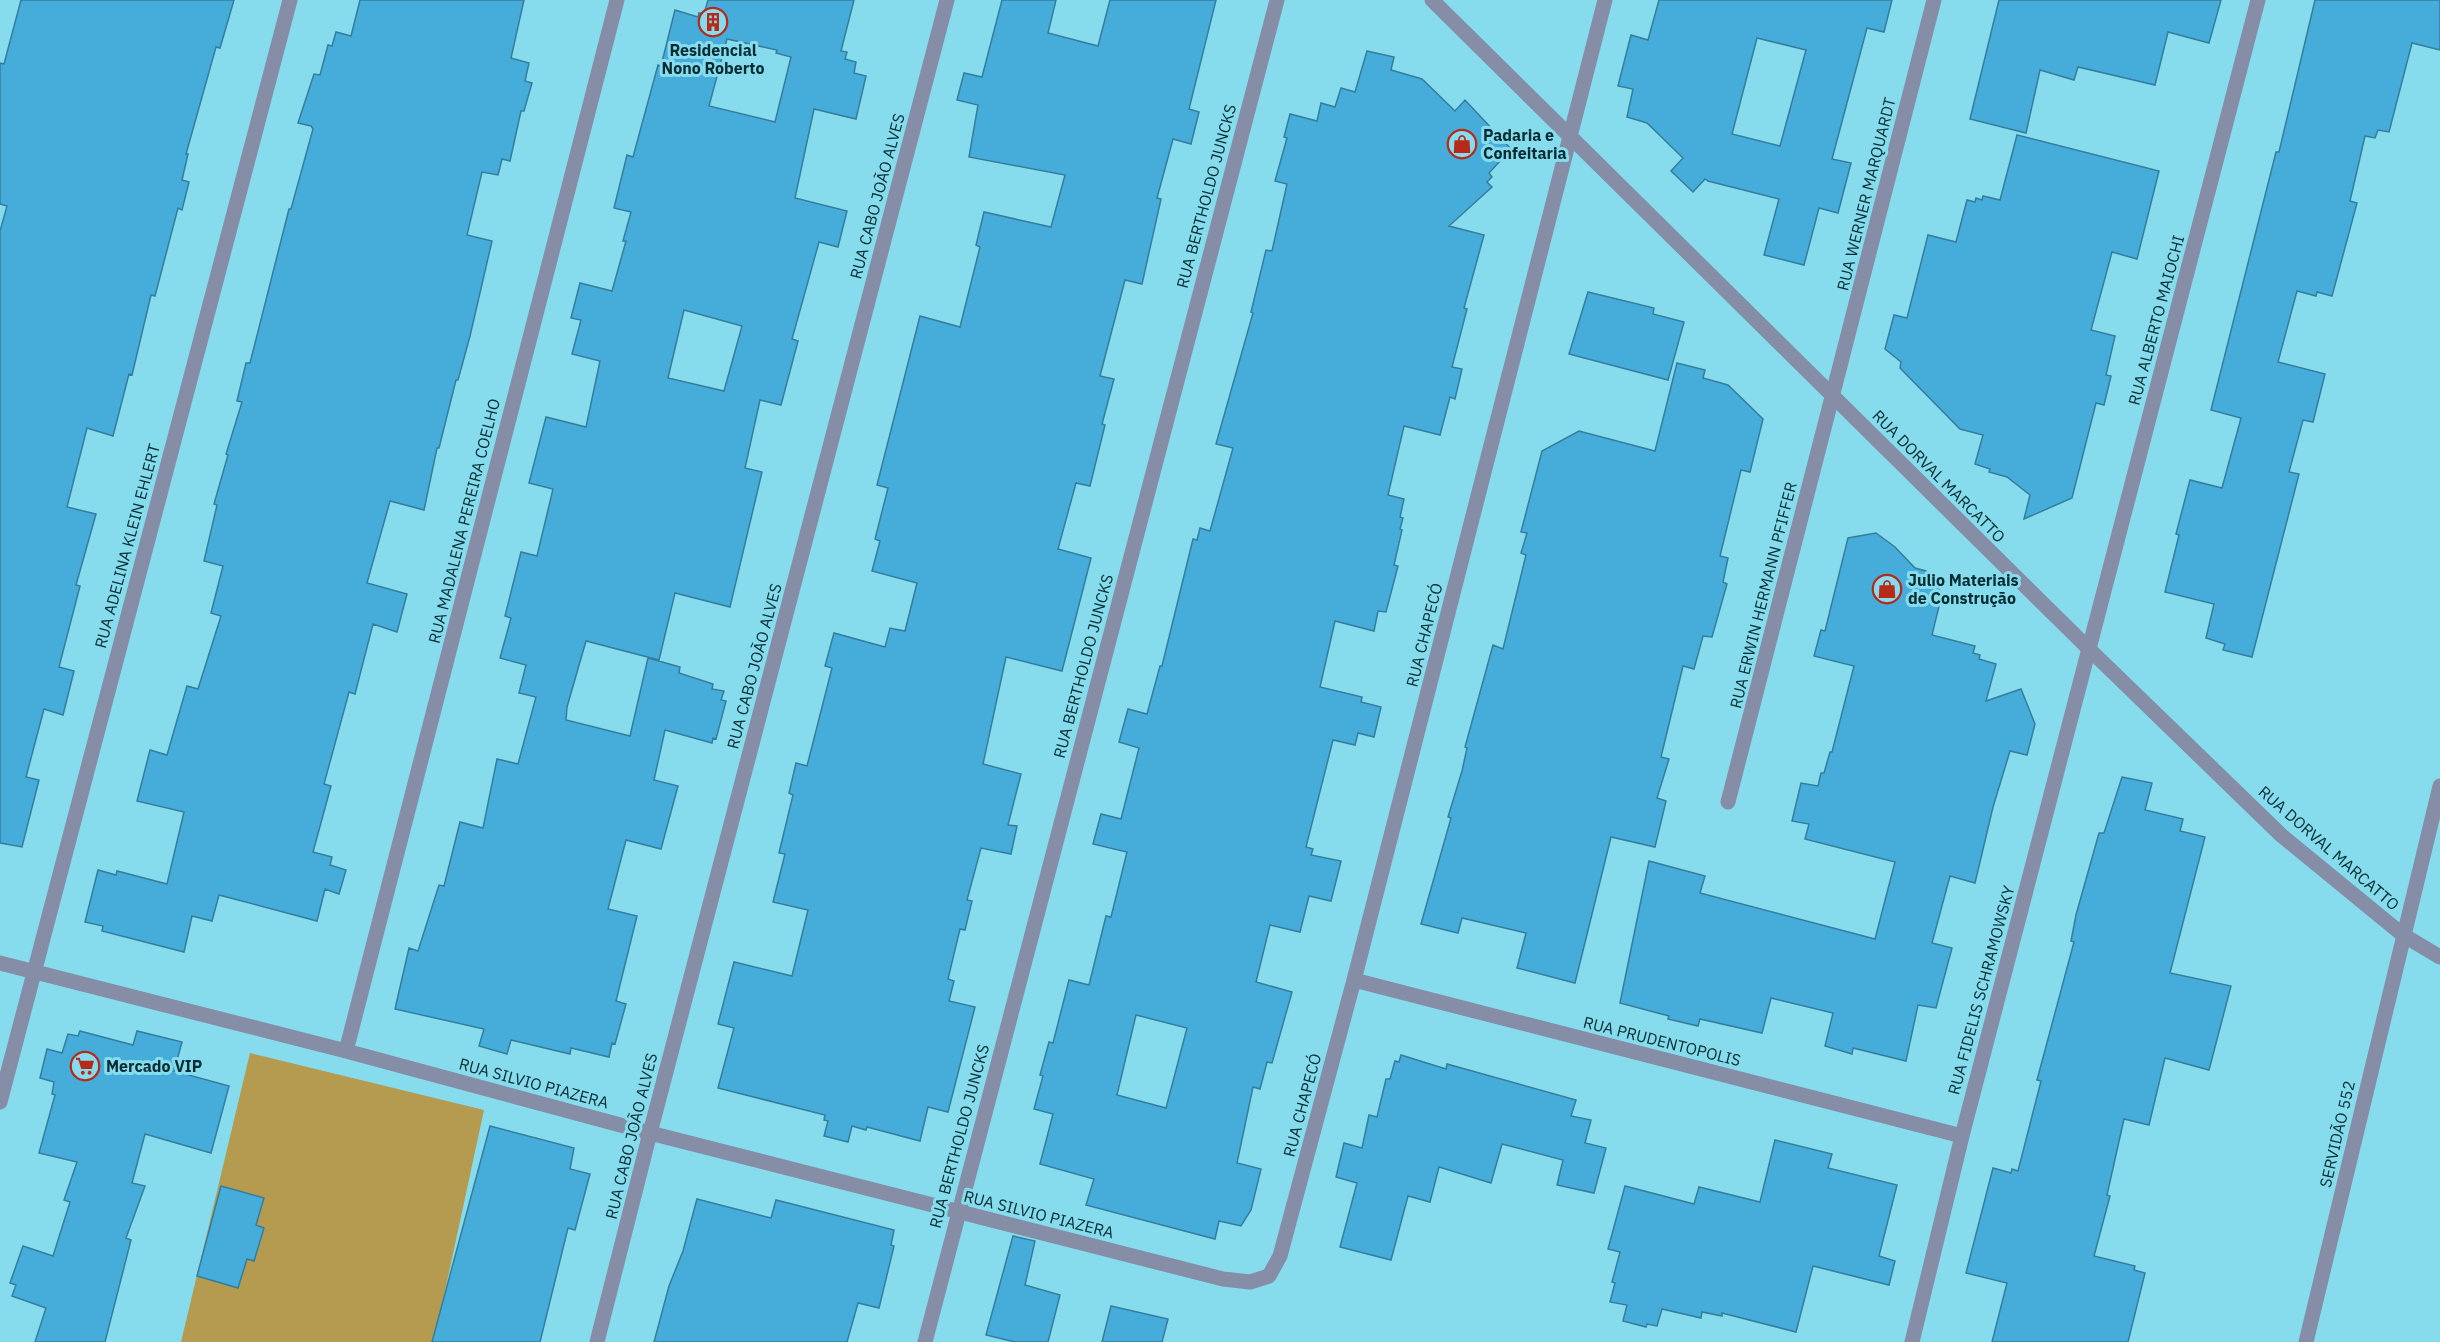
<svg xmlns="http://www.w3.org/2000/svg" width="2440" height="1342" viewBox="0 0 2440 1342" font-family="'IBM Plex Sans',sans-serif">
  <rect width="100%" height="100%" fill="#86dcec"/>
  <path fill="#b59b50" d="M250,1053L484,1110L434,1342H181Z"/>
  <path fill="#46addb" stroke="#357d9d" stroke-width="1.5" fill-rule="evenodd" d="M21,0H234L220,48L216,47L186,154H188L182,180L189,182L182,210L178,208L155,296L151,295L132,375L129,374L113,436L87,428L67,507L96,514L76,585L80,586L59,667L74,671L63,715L44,709L26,777L39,780L22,847L0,843V231L7,206L0,204V63L4,64Z
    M360,0H524L511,58L529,63L525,81L532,83L524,111H521L510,161L502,159L498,175L482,172L467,235L492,241L470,336L458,380H456L439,448H437L424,510L390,501L367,583L407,594L397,632L373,624L355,694L349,692L324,784L331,786L313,852L332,857L330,865L346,870L339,894L325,889L317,921L219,895L212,921L192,916L184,952L102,931L103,926L85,922L98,870L116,875L117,871L167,884L184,812L137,801L150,750L167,755L187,686L198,689L221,616L211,613L223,566L204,561L217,505L214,504L228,455L226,454L242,402L237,401L246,363H250L289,209H291L313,129L311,126L298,123L314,74L320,75L328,45L332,46L336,32L351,36Z
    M708,0H854L841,51L847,52L845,59L856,62L854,73L866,76L856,119L814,109L795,198L847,211L838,247L819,242L792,339L798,341L781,405L760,400L745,468L762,472L730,607L675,593L659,660L586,641L567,707L566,720L630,736L648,658L680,667L679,673L713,684L712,689L724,691L721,700L726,701L716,739L713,738L712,743L665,730L654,780L678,786L661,849L626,840L608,909L637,916L616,1001L626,1004L615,1044L612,1043L609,1057L571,1048L570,1054L511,1040L507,1054L479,1046L484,1029L395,1009L409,948L418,951L439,885L444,886L460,822L483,828L497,759L518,764L536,697L519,693L526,665L500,658L511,618L505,616L521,552L537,556L553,489L529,483L546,417L586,427L600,361L572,354L581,320L571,318L580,283L612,291L626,241H623L631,212L614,208L627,155L633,157L658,65L661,66L675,10L698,17L699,13L704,14ZM727,39L777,50L776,53L791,57L775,122L709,106ZM684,310L742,326L724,391L668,378Z
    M1002,0H1056L1048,33L1098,46L1110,0H1216L1189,109L1199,112L1191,144L1173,139L1157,198L1161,199L1142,284L1125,280L1100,376L1114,379L1102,424L1105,425L1090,486L1076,483L1058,549L1091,558L1062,671L1006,657L983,764L1021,774L1008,825L1017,826L1011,854L981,848L967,900L972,901L965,930L960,929L948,979L954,981L949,1001L975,1007L948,1112L928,1107L920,1141L867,1127L866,1130L852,1126L848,1142L824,1136L828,1121L824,1120L825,1115L718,1088L734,1028L718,1024L734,962L792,976L808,910L773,902L785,854L779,853L793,795L789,793L796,763L807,766L832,668L825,666L834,633L885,647L890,628L905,631L917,583L872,571L880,541L875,539L888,488L877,485L920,316L960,327L980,247L976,245L984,212L1051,227L1065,175L969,157L978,105L957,100L964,73L982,77Z
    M1659,0H1892L1884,32L1867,28L1832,159L1851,163L1838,213L1819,208L1804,265L1764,255L1779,199L1708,181L1705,179L1693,192L1671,171L1683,158L1647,123L1627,117L1633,89L1618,86L1631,35L1648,40ZM1757,38L1806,50L1780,146L1732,134Z
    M1999,0H2221L2209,43L2168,32L2155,85L2078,67L2074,80L2040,70L2026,133L1970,119Z
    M2315,0H2440V50L2412,43L2389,132L2378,130L2375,138L2365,136L2350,201L2357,203L2332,296L2317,292L2316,296L2297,291L2278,362L2325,374L2313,422L2303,420L2289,472L2299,474L2252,657L2223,650L2225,644L2206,638L2214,604L2165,592L2179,535L2176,534L2190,480L2222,488L2241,418L2211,410L2276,152H2279Z
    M1367,51L1394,57L1391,70L1422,79L1455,111L1465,100L1511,149L1489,173L1492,177L1487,182L1492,187L1449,226L1484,235L1464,308L1467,309L1452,367L1462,369L1455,399L1450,397L1440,435L1404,426L1388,495L1404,499L1400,517L1403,518L1400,529L1402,530L1394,565L1398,566L1386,612L1378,611L1374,631L1335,621L1320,687L1362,697L1361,702L1381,707L1374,737L1358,733L1355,745L1333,740L1306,847L1313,849L1311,855L1341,861L1331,901L1309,896L1300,932L1270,925L1256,982L1292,992L1272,1063L1267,1062L1260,1089L1253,1087L1237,1163L1261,1169L1251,1210L1241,1226L1219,1221L1215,1239L1086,1205L1094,1179L1040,1164L1053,1114L1034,1109L1043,1076L1040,1075L1049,1042L1053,1043L1069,980L1089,985L1106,916L1111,917L1127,852L1093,844L1101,814L1121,819L1139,748L1119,742L1128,709L1147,714L1160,666H1162L1193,539L1197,540L1200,528L1210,531L1233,448L1216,444L1253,313L1251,312L1266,250L1272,251L1287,184L1275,181L1287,138L1284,137L1290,114L1317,121L1321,103L1335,107L1341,88L1355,92ZM1136,1015L1187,1028L1166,1108L1117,1095Z
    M2017,135L2159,171L2137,259L2112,252L2091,330L2115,336L2106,375L2111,376L2104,405L2096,403L2072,498L2024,519L2030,495L2007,477L1989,472L1990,469L1975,464L1983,435L1960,429L1900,368L1901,362L1885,349L1894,315L1907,318L1928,235L1956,242L1967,200L1975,202L1976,198L1982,200L1983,196L2000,200Z
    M1588,292L1654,308L1653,314L1684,322L1668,380L1569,354Z
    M1677,363L1705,370L1703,378L1728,385L1763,419L1750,472L1741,470L1720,556L1728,558L1723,582L1727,584L1712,637L1703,636L1694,669L1683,666L1661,757L1669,759L1657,798L1666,801L1655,847L1611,837L1575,983L1517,968L1526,933L1462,918L1458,933L1421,924L1451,818L1448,817L1462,771L1467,748L1465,747L1493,645L1503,649L1526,555L1521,553L1527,533L1521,532L1542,451L1579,431L1655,451Z
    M1876,533L1895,547L1915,568L1926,571L1942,594L1932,635L1975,646L1973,653L1980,655L1979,659L1996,664L1986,701L2021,689L2035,724L2027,755L2010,751L1993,807L1975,883L1950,876L1932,943L1952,948L1936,1008L1918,1005L1906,1061L1853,1048L1852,1054L1825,1046L1833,1013L1771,998L1762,1033L1700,1019L1698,1026L1668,1019L1669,1016L1620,1003L1649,861L1705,876L1700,893L1875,939L1895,862L1805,839L1809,824L1792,821L1801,783L1818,786L1821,773H1824L1830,752H1832L1854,666L1814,656L1821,630L1825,631L1848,538Z
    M2122,777L2152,783L2145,810L2183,819L2180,831L2205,837L2170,973L2231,986L2209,1070L2165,1058L2149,1125L2124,1119L2107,1195L2110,1196L2094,1256L2135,1266L2134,1270L2145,1273L2128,1342H1992L2007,1283L1966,1273L1993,1168L2011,1173L2012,1169L2018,1171L2041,1081L2037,1080L2074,942L2071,941L2076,915L2099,833H2104Z
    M80,1031L133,1045L137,1031L182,1042L174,1071L229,1086L211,1153L145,1134L132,1183L145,1186L126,1238L131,1240L105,1342H35L46,1308L12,1296L16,1285L10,1283L23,1246L53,1256L70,1202L64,1200L77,1162L39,1153L55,1095L52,1094L54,1082L40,1078L47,1049L62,1053L68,1034L78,1036Z
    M1401,1055L1446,1069L1447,1064L1576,1100L1571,1116L1591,1120L1585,1143L1606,1148L1594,1193L1557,1185L1563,1160L1502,1144L1491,1183L1439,1167L1430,1202L1408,1196L1391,1260L1340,1247L1357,1183L1336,1177L1344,1143L1362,1148L1369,1115L1377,1117L1386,1079H1390L1395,1061L1399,1062Z
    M490,1126L574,1148L570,1169L590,1174L575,1230L568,1228L540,1342H432Z
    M1775,1140L1832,1154L1828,1168L1897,1185L1879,1256L1895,1261L1889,1285L1813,1266L1796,1332L1722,1313V1316L1702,1312L1701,1318L1662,1309L1657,1326L1647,1324L1646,1327L1623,1321L1627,1305L1610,1302L1615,1283L1612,1282L1620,1252L1608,1249L1625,1186L1694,1204L1699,1187L1760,1202Z
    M221,1186L264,1198L256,1225L264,1228L254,1261L247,1259L238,1288L197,1276Z
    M697,1199L771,1218L776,1200L894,1230L891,1245L894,1246L879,1308L858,1303L847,1342H654L669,1286L683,1251Z
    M1013,1236L1035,1241L1025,1285L1060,1295L1048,1342H1015L986,1335Z
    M1111,1306L1168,1319L1162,1342H1102Z"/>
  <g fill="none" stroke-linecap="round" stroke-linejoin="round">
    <path stroke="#858da7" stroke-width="15" d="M1432,0L2089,649L2281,835L2403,935L2440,957
      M1728,802L1934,0
      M0,963L346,1051L650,1133L1223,1279L1250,1282L1269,1276L1280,1256L1354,980L1605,0
      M1354,980L1962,1136
      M346,1051L617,0
      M0,1102L290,0
      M597,1342L650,1133L947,0
      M925,1342L1277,0
      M1912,1342L1962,1136L2258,0
      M2306,1342L2440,786"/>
  </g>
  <defs>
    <g id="building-ring" transform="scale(1.5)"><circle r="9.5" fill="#86dcec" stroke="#b72a1a" stroke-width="1.5"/><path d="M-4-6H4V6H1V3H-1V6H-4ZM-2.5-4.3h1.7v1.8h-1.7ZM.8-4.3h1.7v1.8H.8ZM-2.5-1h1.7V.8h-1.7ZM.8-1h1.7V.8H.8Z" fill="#b72a1a"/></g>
    <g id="shop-ring" transform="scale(1.5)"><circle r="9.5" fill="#86dcec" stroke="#b72a1a" stroke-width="1.5"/><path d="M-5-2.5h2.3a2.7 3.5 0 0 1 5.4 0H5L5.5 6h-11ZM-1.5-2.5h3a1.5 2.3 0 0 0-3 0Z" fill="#b72a1a"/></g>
    <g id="supermarket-ring" transform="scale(1.5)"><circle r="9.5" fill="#86dcec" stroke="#b72a1a" stroke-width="1.5"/><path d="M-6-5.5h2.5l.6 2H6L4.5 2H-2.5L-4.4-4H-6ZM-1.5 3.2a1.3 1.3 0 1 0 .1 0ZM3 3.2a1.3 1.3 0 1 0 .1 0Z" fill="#b72a1a"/></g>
  </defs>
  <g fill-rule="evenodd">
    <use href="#building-ring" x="713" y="22"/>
    <use href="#shop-ring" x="1462" y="144"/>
    <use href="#shop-ring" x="1887" y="589"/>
    <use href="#supermarket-ring" x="85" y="1066"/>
  </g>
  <g text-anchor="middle" stroke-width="6" stroke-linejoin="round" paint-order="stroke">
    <g font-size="16" font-weight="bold" fill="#052c33" stroke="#86dcec" text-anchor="start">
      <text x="713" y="56" text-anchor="middle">Residencial<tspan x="713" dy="18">Nono Roberto</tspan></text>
      <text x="1483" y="141">Padaria e<tspan x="1483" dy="18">Confeitaria</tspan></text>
      <text x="1908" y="586">Julio Materiais<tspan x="1908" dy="18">de Construção</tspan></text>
      <text x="106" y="1072">Mercado VIP</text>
    </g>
    <g font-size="16" fill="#052c33" stroke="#86dcec">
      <text transform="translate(1866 194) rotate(-76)" y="6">RUA WERNER MARQUARDT</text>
      <text transform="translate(877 196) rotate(-75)" y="6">RUA CABO JOÃO ALVES</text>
      <text transform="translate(1206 196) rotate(-75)" y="6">RUA BERTHOLDO JUNCKS</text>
      <text transform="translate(2156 320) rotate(-75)" y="6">RUA ALBERTO MAIOCHI</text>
      <text transform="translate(1939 476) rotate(45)" y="6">RUA DORVAL MARCATTO</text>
      <text transform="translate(464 521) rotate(-76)" y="6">RUA MADALENA PEREIRA COELHO</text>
      <text transform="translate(127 546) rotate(-75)" y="6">RUA ADELINA KLEIN EHLERT</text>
      <text transform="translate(1763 595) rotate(-76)" y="6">RUA ERWIN HERMANN PFIFFER</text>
      <text transform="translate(1424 635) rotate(-76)" y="6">RUA CHAPECÓ</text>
      <text transform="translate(754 666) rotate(-75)" y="6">RUA CABO JOÃO ALVES</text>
      <text transform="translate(1083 666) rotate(-75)" y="6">RUA BERTHOLDO JUNCKS</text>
      <text transform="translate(2329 848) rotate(41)" y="6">RUA DORVAL MARCATTO</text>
      <text transform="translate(1981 990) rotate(-75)" y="6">RUA FIDELIS SCHRAMOWSKY</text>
      <text transform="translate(1662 1041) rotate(14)" y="6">RUA PRUDENTOPOLIS</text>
      <text transform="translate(534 1083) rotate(15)" y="6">RUA SILVIO PIAZERA</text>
      <text transform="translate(1302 1105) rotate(-75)" y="6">RUA CHAPECÓ</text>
      <text transform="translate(2337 1134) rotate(-77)" y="6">SERVIDÃO 552</text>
      <text transform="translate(631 1136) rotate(-76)" y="6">RUA CABO JOÃO ALVES</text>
      <text transform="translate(959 1136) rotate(-75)" y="6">RUA BERTHOLDO JUNCKS</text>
      <text transform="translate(1039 1214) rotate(14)" y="6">RUA SILVIO PIAZERA</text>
    </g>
  </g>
</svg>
